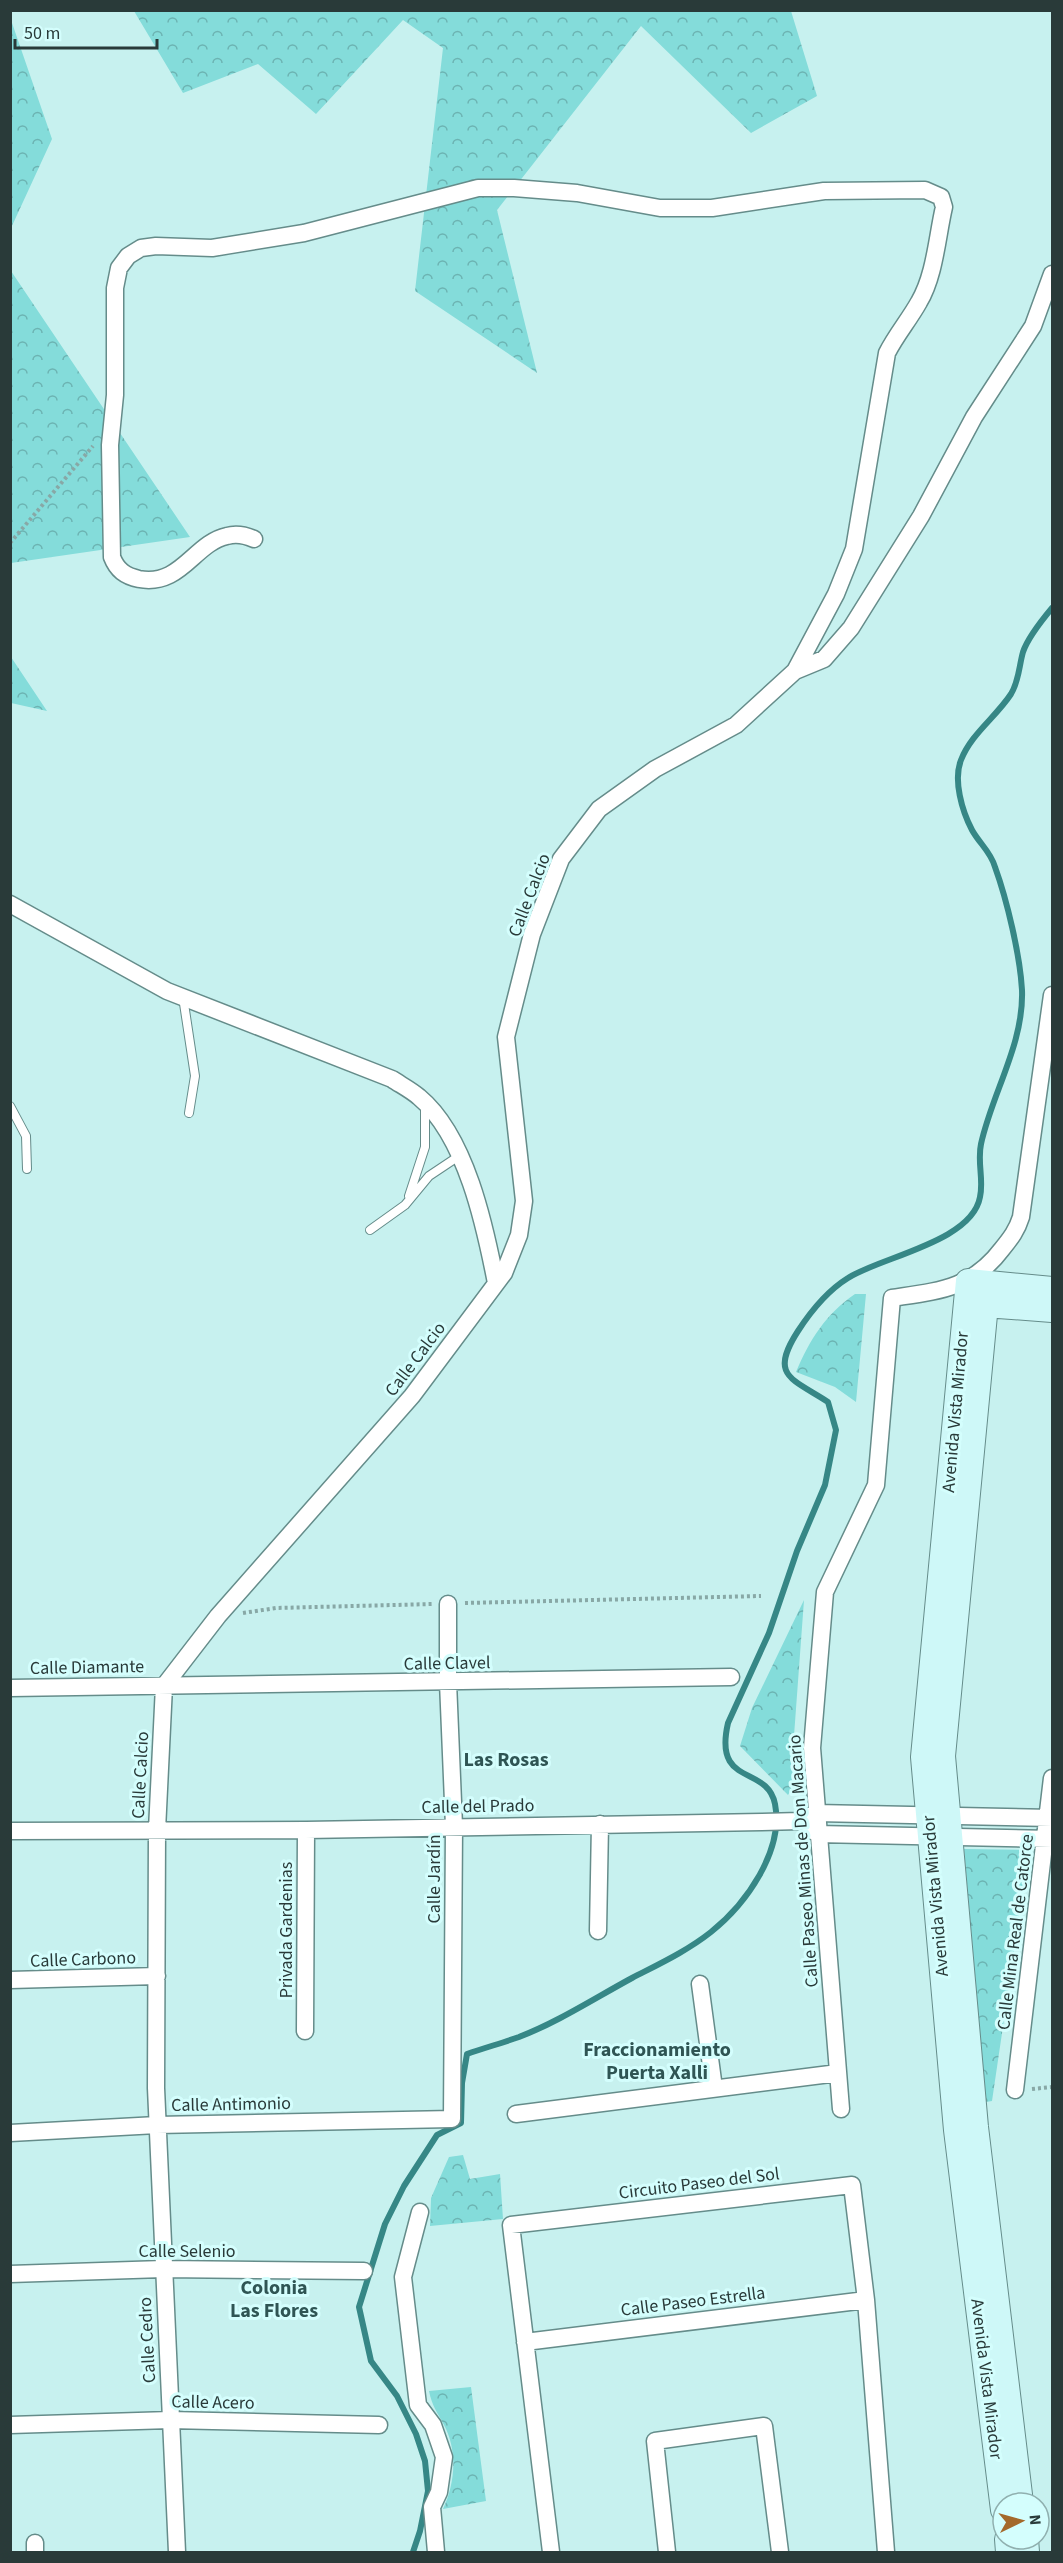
<svg xmlns="http://www.w3.org/2000/svg" width="1063" height="2563" viewBox="0 0 1063 2563" font-family="'Source Sans 3',sans-serif">
  <defs>
    <pattern id="park-crowns" width="20" height="18" patternUnits="userSpaceOnUse" patternTransform="scale(1.5)"><rect width="20" height="18" fill="#84dcda"/><path d="M2 6a3 3 0 1 1 6 0M12 15a3 3 0 1 1 6 0" fill="none" stroke="#6cb3b2"/></pattern>
  </defs>
  <rect width="100%" height="100%" fill="#c7f1ef"/>
  <path fill="url(#park-crowns)" d="M134,11H791L817,96L751,133L641,26L497,210L537,373L415,291L443,48L403,20L316,114L258,64L183,93Z
    M11,20L52,139L11,228H10Z
    M11,271L190,537L11,563Z
    M11,657L47,711L11,703Z
    M855,1294H866L856,1402L835,1387L796,1372C810,1339 826,1314 855,1294Z
    M804,1600L792,1763L794,1785L788,1795L740,1746L752,1708Z
    M964,1849L1029,1850L992,2101L986,2102Z
    M463,2155L470,2179L500,2174L503,2219L430,2226L431,2198L449,2157Z
    M471,2387L486,2501L443,2509C455,2484 458,2451 444,2425C437,2412 432,2406 429,2391Z"/>
  <g fill="none" stroke-linecap="round" stroke-linejoin="round">
    <path stroke="#368786" stroke-width="6" d="M413,2552L420,2531L428,2491L425,2461L416,2434L397,2396L371,2361L359,2307L385,2224L404,2186L437,2135L461,2123L462,2083L467,2054C484,2048 502,2043 519,2037C558,2022 595,1998 632,1978C659,1964 687,1951 711,1932C746,1904 784,1851 775,1804C767,1764 713,1788 728,1723L769,1633L797,1551L825,1485L836,1430L828,1402C791,1378 769,1376 798,1331C811,1311 827,1291 848,1278C880,1257 972,1242 980,1197C984,1180 977,1162 981,1144C992,1093 1024,1044 1022,990C1020,955 1007,900 995,867C991,852 979,843 972,830C962,811 953,780 961,760C971,734 996,717 1011,694C1019,681 1019,666 1023,652C1028,637 1042,620 1052,608"/>
    <g stroke="#658c8a" stroke-width="10">
      <path id="lane" d="M183,997L195,1076L189,1113
        M10,1106L26,1136L27,1169
        M409,1196L425,1147V1107
        M370,1230L405,1205L429,1176L459,1156"/>
    </g>
    <g stroke="#658c8a" stroke-width="19">
      <path id="street" d="M254,539C245,535 237,533 227,536C194,543 181,587 139,579C125,576 117,570 112,557L110,445L115,395V288L119,268L128,256L141,248L156,246L212,248L304,233L478,188H514L577,193L660,208H712L824,191L925,190L941,197L944,207C937,237 935,275 919,302C909,320 896,335 887,353L854,549L836,594L795,671
        M10,904L167,991L392,1079C401,1085 411,1090 419,1097C466,1136 485,1226 496,1283
        M10,1688L731,1677
        M810,1828L817,1834L1052,1839
        M10,1831L306,1830L762,1822L800,1821L816,1813L1052,1818
        M598,1931L600,1824
        M10,1980L157,1976
        M700,1984L714,2088
        M305,2031L306,1830
        M1015,2090L1052,1778
        M841,2109L812,1748L825,1592L876,1485L892,1298C938,1291 972,1289 1002,1249C1011,1238 1017,1230 1021,1217L1052,995
        M516,2114L838,2073
        M10,2133L157,2125L452,2119L454,1826L448,1682V1604
        M420,2212L403,2277L418,2405L433,2425L444,2457L439,2492L432,2507L436,2552
        M10,2274L163,2269L364,2271
        M525,2342L866,2300
        M10,2425L170,2420L379,2425
        M35,2543V2552
        M177,2552L156,2088L157,1830L164,1686L218,1616L412,1396L504,1273L519,1235L524,1201L506,1037L532,934L561,859L599,809L655,769L736,725L795,671L824,659L851,628L921,516L974,417L1033,326L1052,274
        M551,2552L511,2225L852,2185L866,2300L886,2552
        M667,2552L655,2441L764,2426L780,2552"/>
    </g>
    <g stroke="#658c8a" stroke-width="26">
      <path id="secondary" d="M988,1283L943,1756L976,2127L1021,2503
        M971,1304L1052,1310
        M1003,2510L956,2130L923,1757L968,1281L1052,1289
        M1007,2539L1008,2552
        M1026,2539L1027,2552"/>
    </g>
    <path stroke="#88a8a6" stroke-width="4" stroke-dasharray="3 3" stroke-linecap="butt" d="M10,543L93,446
      M465,1603L761,1596
      M243,1613L276,1608L433,1604
      M1032,2089L1052,2087"/>
    <use href="#lane" stroke="#fff" stroke-width="8"/>
    <use href="#street" stroke="#fff" stroke-width="16"/>
    <use href="#secondary" stroke="#cef8f8" stroke-width="24"/>
  </g>
  <g text-anchor="middle" stroke-width="6" stroke-linejoin="round" paint-order="stroke">
    <g font-size="18" fill="#293a39" stroke="#d4fefd">
      <text transform="translate(529 895) rotate(-69)" y="6">Calle Calcio</text>
      <text transform="translate(415 1359) rotate(-53)" y="6">Calle Calcio</text>
      <text transform="translate(955 1412) rotate(-85)" y="6">Avenida Vista Mirador</text>
      <text transform="translate(447 1663) rotate(-1)" y="6">Calle Clavel</text>
      <text transform="translate(87 1667) rotate(-1)" y="6">Calle Diamante</text>
      <text transform="translate(140 1775) rotate(-87)" y="6">Calle Calcio</text>
      <text transform="translate(478 1806) rotate(-1)" y="6">Calle del Prado</text>
      <text transform="translate(803 1861) rotate(-94)" y="6">Calle Paseo Minas de Don Macario</text>
      <text transform="translate(434 1879) rotate(-90)" y="6">Calle Jardín</text>
      <text transform="translate(935 1896) rotate(-95)" y="6">Avenida Vista Mirador</text>
      <text transform="translate(286 1930) rotate(-90)" y="6">Privada Gardenias</text>
      <text transform="translate(1015 1932) rotate(-83)" y="6">Calle Mina Real de Catorce</text>
      <text transform="translate(83 1959) rotate(-2)" y="6">Calle Carbono</text>
      <text transform="translate(231 2104) rotate(-1)" y="6">Calle Antimonio</text>
      <text transform="translate(699 2183) rotate(-7)" y="6">Circuito Paseo del Sol</text>
      <text x="187" y="2257">Calle Selenio</text>
      <text transform="translate(693 2301) rotate(-7)" y="6">Calle Paseo Estrella</text>
      <text transform="translate(147 2340) rotate(-93)" y="6">Calle Cedro</text>
      <text transform="translate(987 2379) rotate(83)" y="6">Avenida Vista Mirador</text>
      <text transform="translate(213 2402) rotate(1)" y="6">Calle Acero</text>
    </g>
    <g font-size="20" font-weight="bold" fill="#2f5554" stroke="#d4fefd">
      <text x="506" y="1766">Las Rosas</text>
      <text x="657" y="2056">Fraccionamiento<tspan x="657" dy="23">Puerta Xalli</tspan></text>
      <text x="274" y="2294">Colonia<tspan x="274" dy="23">Las Flores</tspan></text>
    </g>
  </g>
  <rect width="1063" height="2563" fill="none" stroke="#293a39" stroke-width="24"/>
  <g transform="translate(1021 2521) rotate(85)"><circle r="28" fill="#d4fefd" stroke="#90b0af" stroke-width="1.5"/>
  <path d="M0-4.5L10 22L0 15L-10 22Z" fill="#a4692b"/>
  <text y="-9" font-size="16" font-weight="bold" text-anchor="middle" fill="#293a39">N</text>
  </g>
  <path d="M15 39v9h142v-9" fill="none" stroke="#293a39" stroke-width="3"/>
  <text x="24" y="39" font-size="18" fill="#293a39" stroke="#d4fefd" stroke-width="4.5" paint-order="stroke">50 m</text>
</svg>
